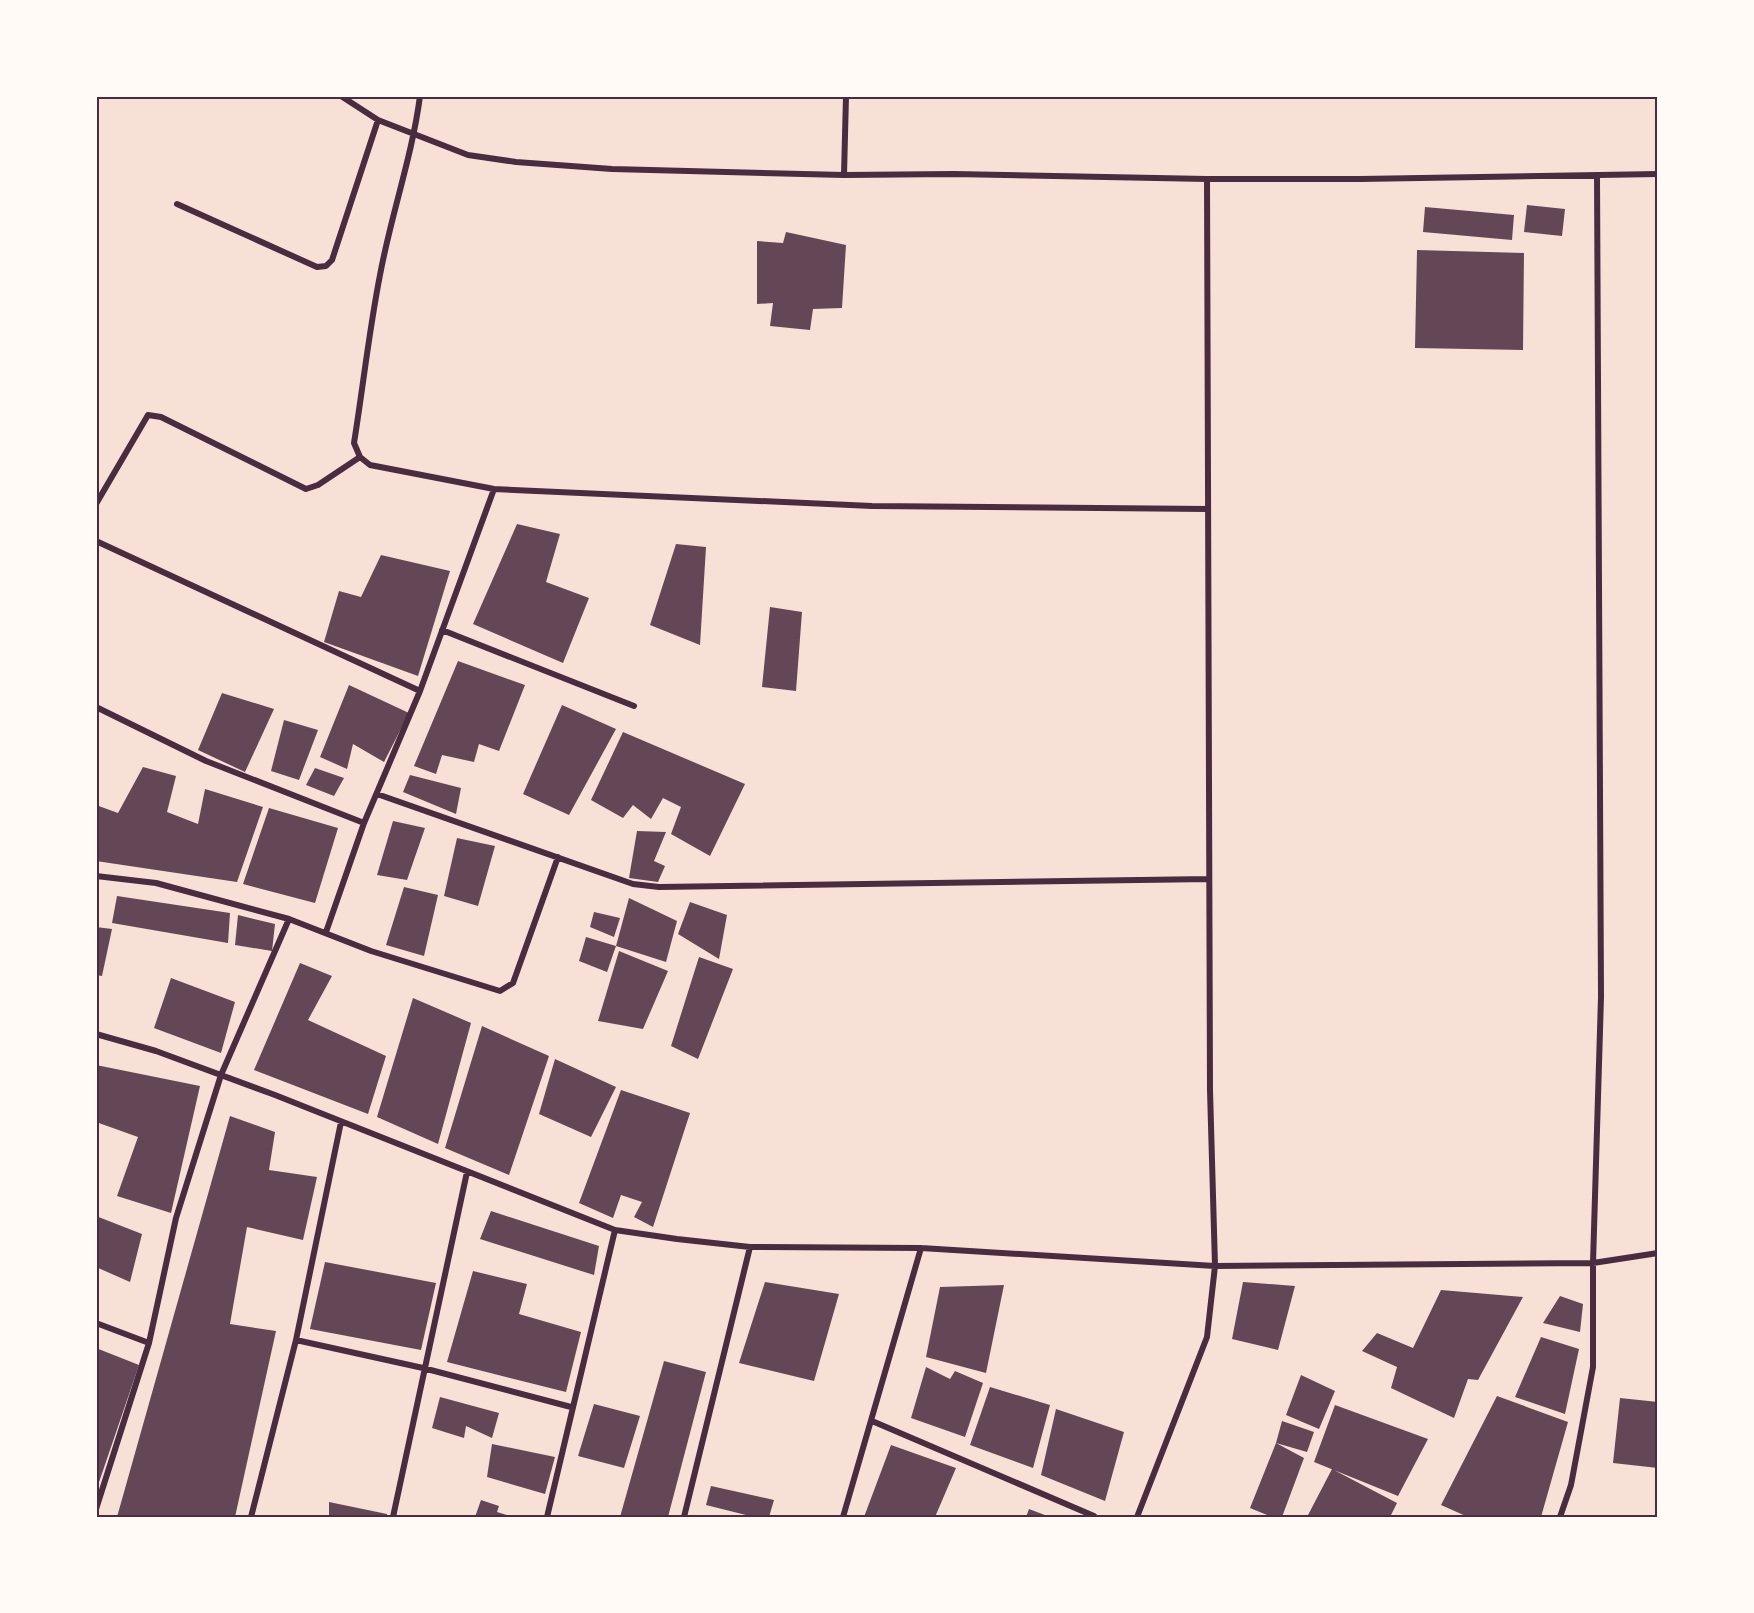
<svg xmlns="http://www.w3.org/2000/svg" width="1754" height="1613" viewBox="0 0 1754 1613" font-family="Overpass,sans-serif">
  <rect width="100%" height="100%" fill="#f7e1d7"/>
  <path fill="#644757" d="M1527,205L1565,209L1562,236L1524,232Z
    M1425,207L1514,215L1512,240L1423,232Z
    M786,232L846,245L842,308L813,309L810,330L770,326L773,303L757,304V241L783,243Z
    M1417,250L1524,253L1523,350L1415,348Z
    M517,524L560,534L546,582L589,598L563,663L473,624Z
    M676,544L706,547L700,645L650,625Z
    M381,555L450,571L418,676L324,642L339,591L361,597Z
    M770,607L802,612L796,691L762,687Z
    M458,661L525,685L499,751L479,744L474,762L442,755L436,774L414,766Z
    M349,685L409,713L384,762L353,744L347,769L320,757Z
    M222,693L274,709L245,772L198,750Z
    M562,705L616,729L569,815L523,794Z
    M284,720L318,730L299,780L271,771Z
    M623,732L745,784L710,856L671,834L681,807L663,798L651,819L633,805L623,818L591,800Z
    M143,767L176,776L167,812L198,824L205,789L263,807L237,882L96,861V805L118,813Z
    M315,768L344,778L334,796L306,785Z
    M410,775L461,788L456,814L403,792Z
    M269,808L338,828L315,903L243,884Z
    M393,821L425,828L407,880L377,875Z
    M637,831L666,832L654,861L665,866L658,882L629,878Z
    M457,838L495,846L478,906L444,896Z
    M404,887L438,895L424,956L386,945Z
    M117,896L230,913L228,943L112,923Z
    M629,898L677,921L666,962L616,946L607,972L579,961L586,937L616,946Z
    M690,902L727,915L719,959L678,934Z
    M594,912L620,918L614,937L590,927Z
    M238,915L275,924L272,951L235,945Z
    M96,927L112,929L102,976L96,975Z
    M619,951L668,971L643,1029L598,1021Z
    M699,957L733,969L698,1059L671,1046Z
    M300,963L332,976L308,1020L386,1056L368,1114L254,1070Z
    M171,978L235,1002L221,1053L154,1028Z
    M413,998L471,1023L438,1144L377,1117Z
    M482,1026L549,1056L509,1175L445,1148Z
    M555,1059L616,1087L591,1137L539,1114Z
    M96,1065L200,1086L171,1213L117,1196L138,1137L96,1122Z
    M621,1090L690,1113L653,1227L634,1217L642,1202L621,1195L613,1218L579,1203Z
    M230,1116L275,1132L269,1170L317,1177L303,1240L247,1227L230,1324L276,1331L235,1517H117Z
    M491,1211L599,1246L594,1275L480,1239Z
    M96,1216L142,1234L130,1282L96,1267Z
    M325,1262L436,1283L421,1350L310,1329Z
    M473,1271L527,1284L519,1314L581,1332L566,1392L447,1362Z
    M765,1282L839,1294L814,1381L739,1363Z
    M1243,1282L1295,1286L1278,1350L1232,1339Z
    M1004,1285L986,1373L926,1357L940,1287Z
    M1441,1290L1523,1297L1478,1380L1468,1379L1454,1418L1391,1388L1397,1367L1362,1351L1377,1333L1413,1348Z
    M1560,1296L1583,1304L1580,1332L1543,1323Z
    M1541,1337L1579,1349L1565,1414L1515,1397Z
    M96,1348L139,1365L96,1491Z
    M664,1361L706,1372L668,1517H620Z
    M926,1367L950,1379L955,1371L983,1383L965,1437L911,1418Z
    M1301,1375L1335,1391L1319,1429L1286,1415Z
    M990,1387L1050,1405L1033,1468L970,1445Z
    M1497,1396L1568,1422L1541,1517H1468L1441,1505Z
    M440,1397L499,1413L492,1438L466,1426L464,1438L432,1428Z
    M1620,1398L1658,1402V1468L1613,1463Z
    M594,1404L640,1416L624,1468L578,1456Z
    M1335,1405L1428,1439L1398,1496L1314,1462Z
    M1056,1409L1124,1432L1105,1501L1041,1475Z
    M1282,1421L1314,1432L1307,1452L1276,1443Z
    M1276,1443L1304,1458L1282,1517H1272L1250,1508Z
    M492,1444L555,1457L545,1494L487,1477Z
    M891,1445L956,1468L935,1517H864Z
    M1332,1469L1397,1503L1390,1517H1307Z
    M711,1486L774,1500L769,1517H754L706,1505Z
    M481,1500L499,1506L497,1512L513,1517H475Z
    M329,1502L387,1514V1517H329Z
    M1029,1509L1050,1517H1026Z"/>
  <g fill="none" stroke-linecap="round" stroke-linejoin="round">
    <path stroke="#4a2c40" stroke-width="6" d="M341,96L378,120L468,155L516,162L612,169L844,175L954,174L1207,179H1360L1658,174
      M420,96C412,157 391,215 380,275C369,331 363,387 354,443L360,457L370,465L494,489L872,506L1208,509
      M844,175L846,96
      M177,204L317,267L326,266L332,260L378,120
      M96,504L148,415L161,417L306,489L318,485L360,457
      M96,541L420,691
      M442,630L634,706
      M96,707L206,761L364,823
      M377,794L633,884L659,887L1209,879
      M96,876L156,883L289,919
      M326,932L364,823L420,691L494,489
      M96,1034L156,1051L275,1095L615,1230L677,1239L750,1247L921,1248L1215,1266L1593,1263L1658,1253
      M96,1323L149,1343
      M296,1340L423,1368L571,1407
      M872,1421L1094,1516
      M96,1509L149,1343L176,1218L221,1075L289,919L371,951L500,991L513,983L558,857
      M251,1517L296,1340L341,1122
      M393,1517L467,1172
      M547,1517L615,1230
      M684,1517L750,1247
      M843,1517L921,1248
      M1137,1517L1207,1337L1215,1266L1210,1090L1207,179
      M1560,1517L1571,1485L1593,1367V1263L1601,997L1597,175"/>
  </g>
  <rect width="1754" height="1613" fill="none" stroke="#fffaf5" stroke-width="195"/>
  <rect x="98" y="98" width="1558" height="1418" fill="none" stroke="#4a2c40" stroke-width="2"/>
</svg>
